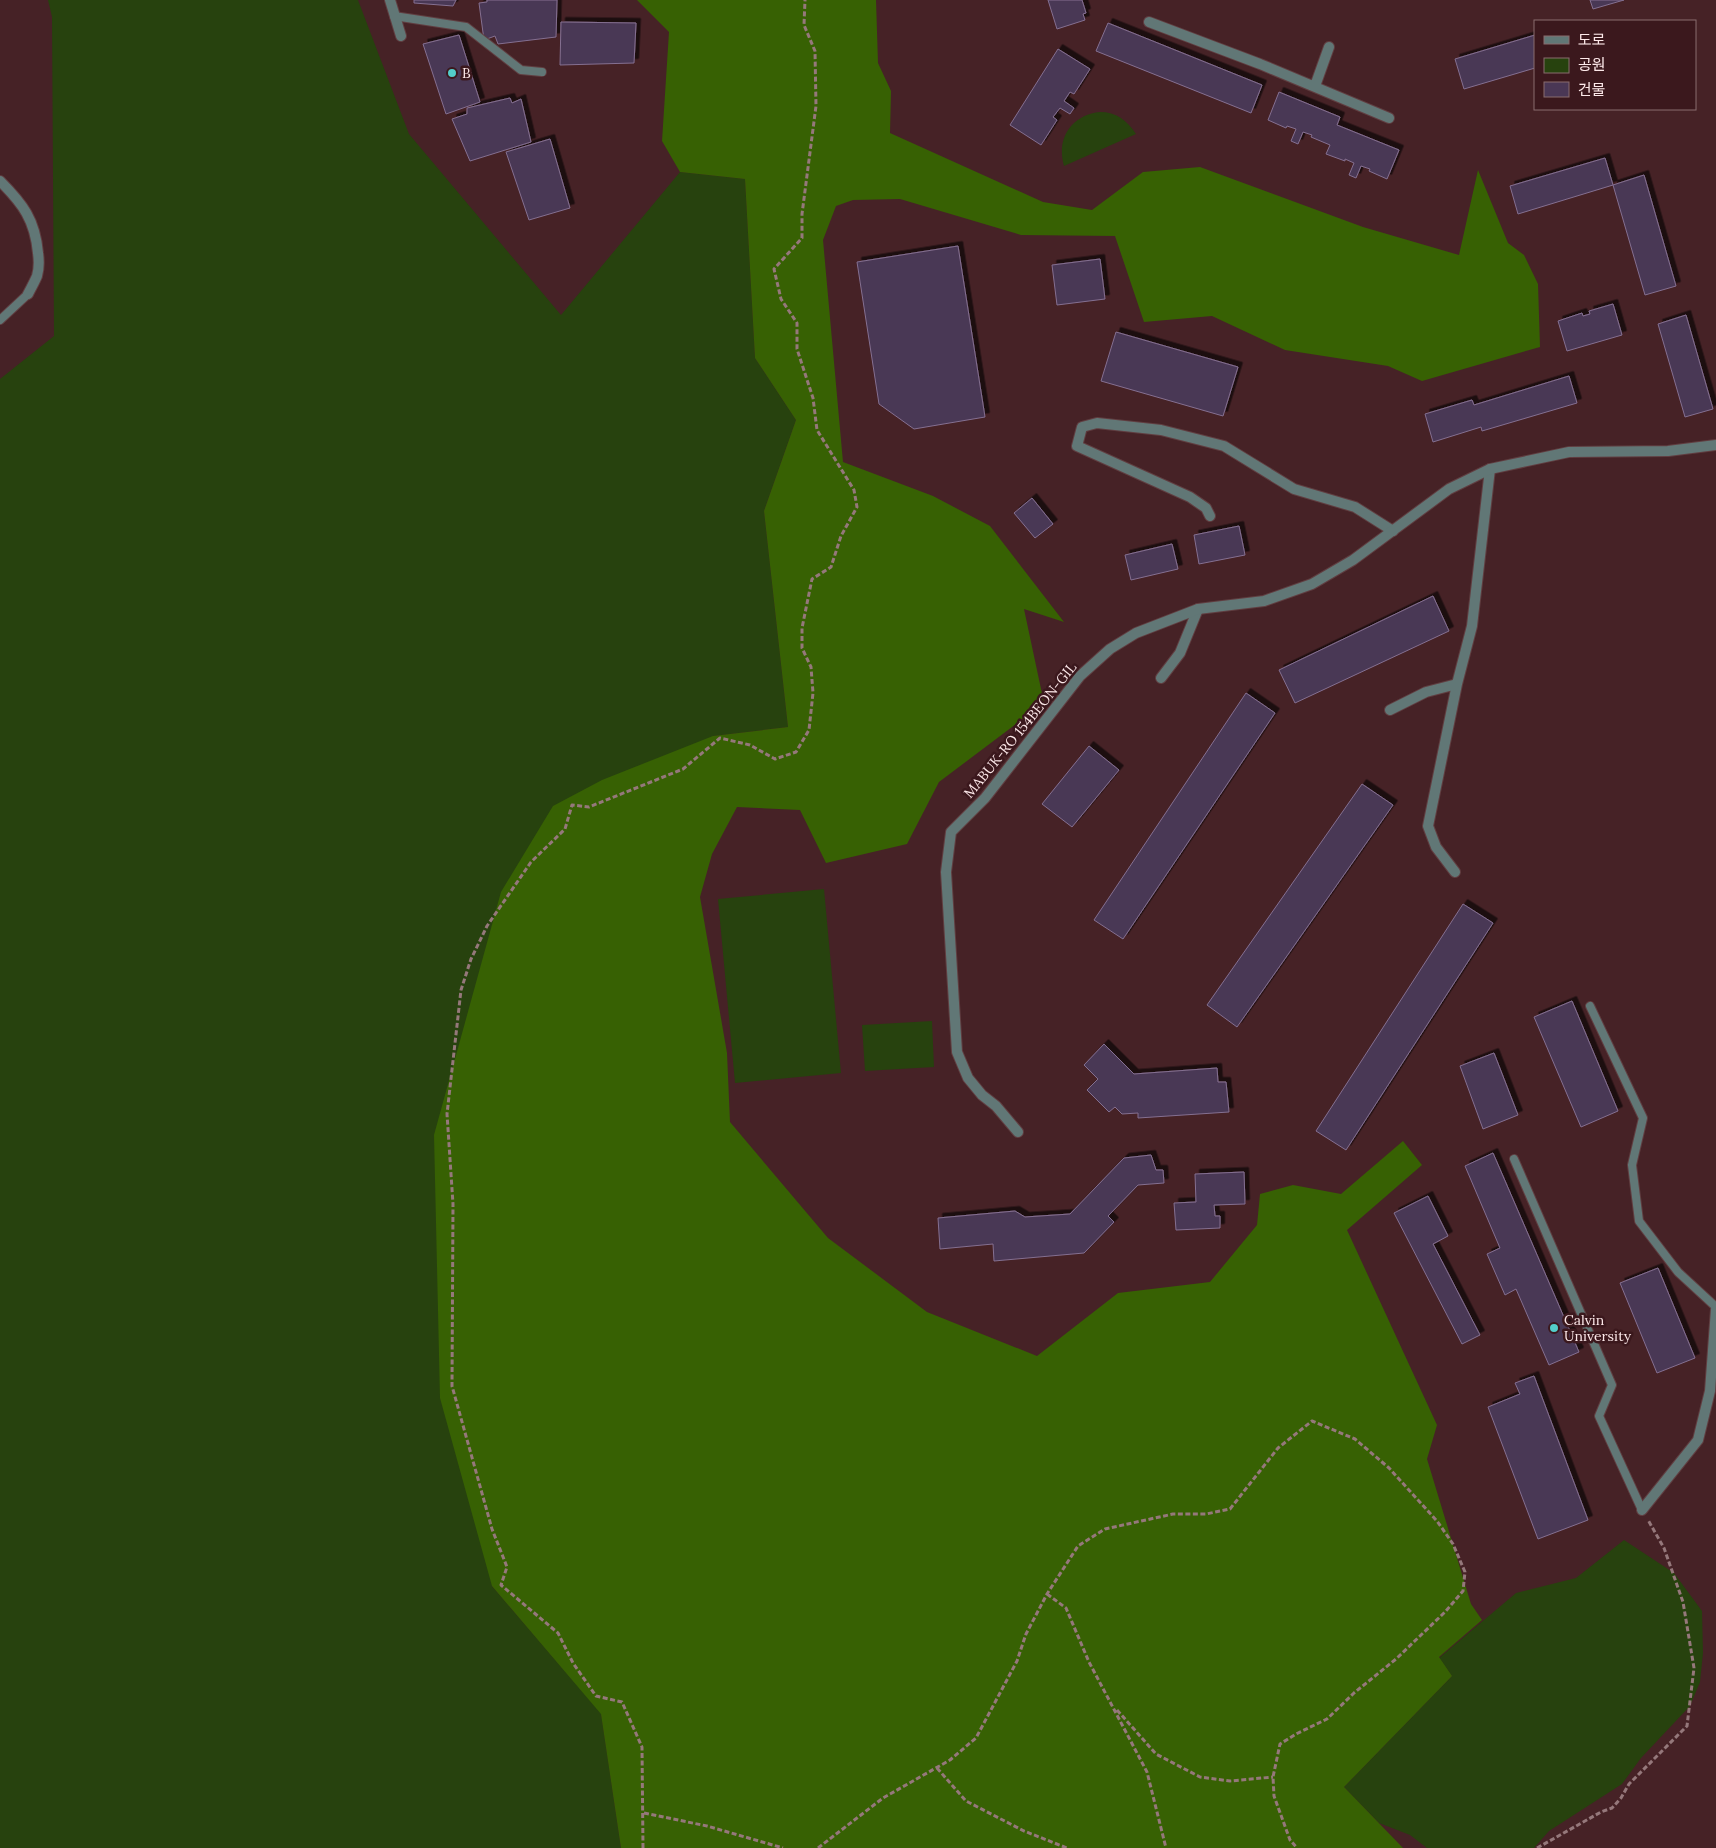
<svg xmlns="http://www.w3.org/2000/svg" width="1716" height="1848" viewBox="0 0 1716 1848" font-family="Lora,'Noto Sans KR',serif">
  <defs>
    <filter id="shadow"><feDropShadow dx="4.5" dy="-4.5" stdDeviation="0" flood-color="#0009"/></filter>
  </defs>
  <rect width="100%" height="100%" fill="#462226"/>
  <path fill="#27420e" d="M48,0H358L409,134L561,315L680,172L745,179L755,358L796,420L764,511L788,727L713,736L492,1586L601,1713L621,1848H0V379L54,336L52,17Z
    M1100,112C1116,112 1127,120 1136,134L1064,166C1056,139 1071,115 1100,112Z
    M824,889L841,1073L735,1083L718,899Z
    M932,1021L934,1067L865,1071L862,1025Z
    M1624,1540L1674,1573L1702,1611L1703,1653L1700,1682L1690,1706L1641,1758L1622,1784L1549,1831L1534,1848H1427L1410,1835L1379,1823L1344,1787L1452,1676L1439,1658L1516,1593L1576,1578Z"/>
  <path fill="#376103" d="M637,0H876L878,63L891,91L890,133L1043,202L1092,210L1143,172L1200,167L1363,227L1459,255L1478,170L1508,243L1524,255L1538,284L1540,347L1422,381L1388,366L1285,350L1212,316L1144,322L1115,236L1021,235L900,199L853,200L836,206L823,240L843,462L933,496L990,526L1064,622L1024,609L1044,703L939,782L907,844L826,863L800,810L737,807L712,854L700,897L727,1053L730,1122L828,1238L927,1312L1037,1356L1118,1293L1210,1282L1257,1225L1260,1194L1293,1185L1341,1194L1403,1141L1422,1165L1347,1230L1437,1425L1427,1459L1471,1604L1482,1620L1439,1657L1452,1676L1344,1787L1403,1848H621L601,1714L492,1586L440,1398L434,1135L501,892L553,806L602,780L713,736L788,727L764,511L796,420L755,358L745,179L680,172L662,141L669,32Z"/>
  <path fill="#4a3755" stroke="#847091" filter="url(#shadow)" d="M414,0H456L453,6L414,3Z
    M487,0H557L556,37L498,44L495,36L484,40L479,3L487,2Z
    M1048,0H1082L1086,13L1083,14L1085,20L1057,29Z
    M1590,0H1624L1593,9Z
    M561,22L636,23L634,63L560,65Z
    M1108,23L1262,85L1251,113L1096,51Z
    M459,35L480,102L446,114L423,44Z
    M1535,35V68L1464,89L1455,59Z
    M1058,49L1090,69L1074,94L1070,92L1064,101L1074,108L1070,114L1060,108L1053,117L1057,120L1041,145L1010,125Z
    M1279,92L1340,117L1337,125L1399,150L1387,179L1369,171L1370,169L1361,166L1356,178L1349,175L1354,163L1345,159V161L1326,154L1330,145L1311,137L1312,135L1303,132L1298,144L1291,141L1296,129L1287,126L1286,128L1268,120Z
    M510,98L512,103L521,99L531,142L470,161L452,119L467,114V108Z
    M550,139L570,208L529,220L506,152Z
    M1605,158L1613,185L1644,175L1676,286L1645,295L1613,185L1518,214L1510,186Z
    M958,246L985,417L914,429L879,404L857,262Z
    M1100,259L1105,299L1057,305L1052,265Z
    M1613,304L1622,335L1567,351L1558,321L1582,313L1583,316L1590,314L1589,311Z
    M1686,315L1713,409L1685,417L1658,324Z
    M1116,332L1238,367L1223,416L1101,381Z
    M1569,376L1577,403L1482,431L1481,427L1433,442L1425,414L1472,400L1474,405Z
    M1032,498L1053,524L1035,538L1014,513Z
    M1239,526L1245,555L1199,564L1194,535Z
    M1172,544L1178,569L1131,580L1125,555Z
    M1433,596L1449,631L1295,703L1279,670Z
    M1246,693L1275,713L1123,939L1094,920Z
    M1089,746L1119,770L1072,827L1042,804Z
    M1362,784L1393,805L1237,1027L1207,1005Z
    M1463,904L1493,923L1346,1150L1316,1131Z
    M1572,1001L1618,1111L1581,1127L1534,1017Z
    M1104,1044L1134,1074L1217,1068L1218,1082H1226L1229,1112L1138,1118V1113L1122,1114L1115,1107L1109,1112L1087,1090L1098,1079L1084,1065Z
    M1494,1053L1518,1115L1483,1129L1460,1066Z
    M1493,1153L1579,1352L1549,1365L1516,1289L1505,1295L1487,1254L1500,1248L1465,1166Z
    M1151,1155L1156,1170H1163L1164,1183L1138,1185L1108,1216L1114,1222L1084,1253L994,1261L993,1244L940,1249L938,1218L1015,1211L1025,1217L1070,1214L1124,1158Z
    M1244,1172L1245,1204L1214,1205L1215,1216H1220V1228L1176,1230L1174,1203L1196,1202L1195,1174Z
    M1428,1196L1448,1236L1433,1244L1480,1335L1462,1344L1394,1213Z
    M1658,1268L1695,1358L1657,1373L1620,1283Z
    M1534,1376L1588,1520L1538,1539L1488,1407L1520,1394L1515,1383Z"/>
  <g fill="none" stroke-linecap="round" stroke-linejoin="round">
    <g stroke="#603e41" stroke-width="10">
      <path id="service" d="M394,16L466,27L521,70L542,72
        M0,320L28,294
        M1590,1006L1643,1118L1632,1165L1639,1221L1678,1272L1716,1307
        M1514,1159L1612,1385L1599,1416L1642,1510"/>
    </g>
    <g stroke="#603e41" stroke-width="12">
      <path id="minor" d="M390,0L401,36
        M1149,22L1260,64L1389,118
        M1315,86L1329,47
        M0,181C23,204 35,220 38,253C39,260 39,269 37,276C34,283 31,288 28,294
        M1210,516L1206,508L1190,497L1077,446L1082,427L1097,423L1161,430L1224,446L1294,489L1355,507L1393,531
        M1161,678L1180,653L1198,609
        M1390,710L1426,692L1457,684
        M1455,872L1436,847L1428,826L1457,684L1472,626L1490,469
        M1642,1510L1698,1440L1710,1391L1716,1309"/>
    </g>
    <g stroke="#603e41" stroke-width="12">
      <path id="tertiary" d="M1018,1132L996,1106L982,1095L968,1078L957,1052L946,872L951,832L985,798L1080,676L1110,649L1136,633L1198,609L1264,601L1312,584L1353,560L1449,489L1490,469L1569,452L1668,451L1716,445"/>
    </g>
    <path stroke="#95787b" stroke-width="3" stroke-dasharray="5 2.5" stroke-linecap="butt" d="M1047,1594L1066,1608L1089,1662L1147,1772L1166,1848
      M1117,1710L1156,1754L1200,1777L1230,1781L1273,1777
      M937,1768L966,1801L1024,1831L1067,1848
      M644,1813L707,1826L783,1848
      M643,1848L642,1747L622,1702L596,1696L573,1663L558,1633L501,1585L507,1567L492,1529L452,1386L453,1204L447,1114L461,990L471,959L487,926L531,862L565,829L572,805L589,807L683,769L720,738L750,745L775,759L796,752L809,730L813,693L811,667L802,648V628L812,579L831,567L841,536L857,507L854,490L817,430L813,398L797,349V323L781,299L774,269L802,238V214L816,106L815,51L804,25L805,0
      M818,1848L883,1798L950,1760L976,1738L1017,1661L1026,1634L1047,1594L1078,1546L1105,1529L1173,1514H1206L1230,1509L1278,1448L1312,1421L1355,1439L1389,1468L1437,1521L1453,1544L1465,1572L1463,1591L1445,1612L1396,1659L1354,1693L1327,1719L1296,1734L1280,1744L1273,1777L1274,1796L1290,1840L1297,1848
      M1537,1848L1601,1812L1612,1808L1621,1798L1629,1784L1687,1726L1694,1668L1683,1602L1664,1548L1648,1520"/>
    <use href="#service" stroke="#617776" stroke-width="8"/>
    <use href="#minor" stroke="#617776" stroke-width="10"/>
    <use href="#tertiary" stroke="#617776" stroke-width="10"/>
  </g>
  <g fill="#53cdca" stroke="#3b181d" stroke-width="2">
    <circle cx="452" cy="73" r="5"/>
    <circle cx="1554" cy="1328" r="5"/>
  </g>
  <g text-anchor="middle" stroke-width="5" stroke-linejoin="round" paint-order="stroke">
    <g font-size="14" fill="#fde9ea" stroke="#3b181d" text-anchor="start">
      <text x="462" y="78">B</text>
      <text x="1564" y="1325">Calvin<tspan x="1564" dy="16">University</tspan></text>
    </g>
    <g font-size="14" fill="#fde9ea" stroke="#3b181d">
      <text transform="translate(1020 730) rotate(-51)" y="5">MABUK-RO 154BEON-GIL</text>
    </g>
  </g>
  <rect x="1534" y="20" width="162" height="90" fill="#3b181d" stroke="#896c6f"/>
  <rect x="1544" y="36" width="25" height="8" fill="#617776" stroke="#896c6f"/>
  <text x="1578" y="45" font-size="15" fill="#fde9ea">도로</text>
  <rect x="1544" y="58" width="25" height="15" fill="#27420e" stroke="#896c6f"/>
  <text x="1578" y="70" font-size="15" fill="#fde9ea">공원</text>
  <rect x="1544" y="82" width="25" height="15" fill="#4a3755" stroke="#896c6f"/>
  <text x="1578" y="95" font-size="15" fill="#fde9ea">건물</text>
</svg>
